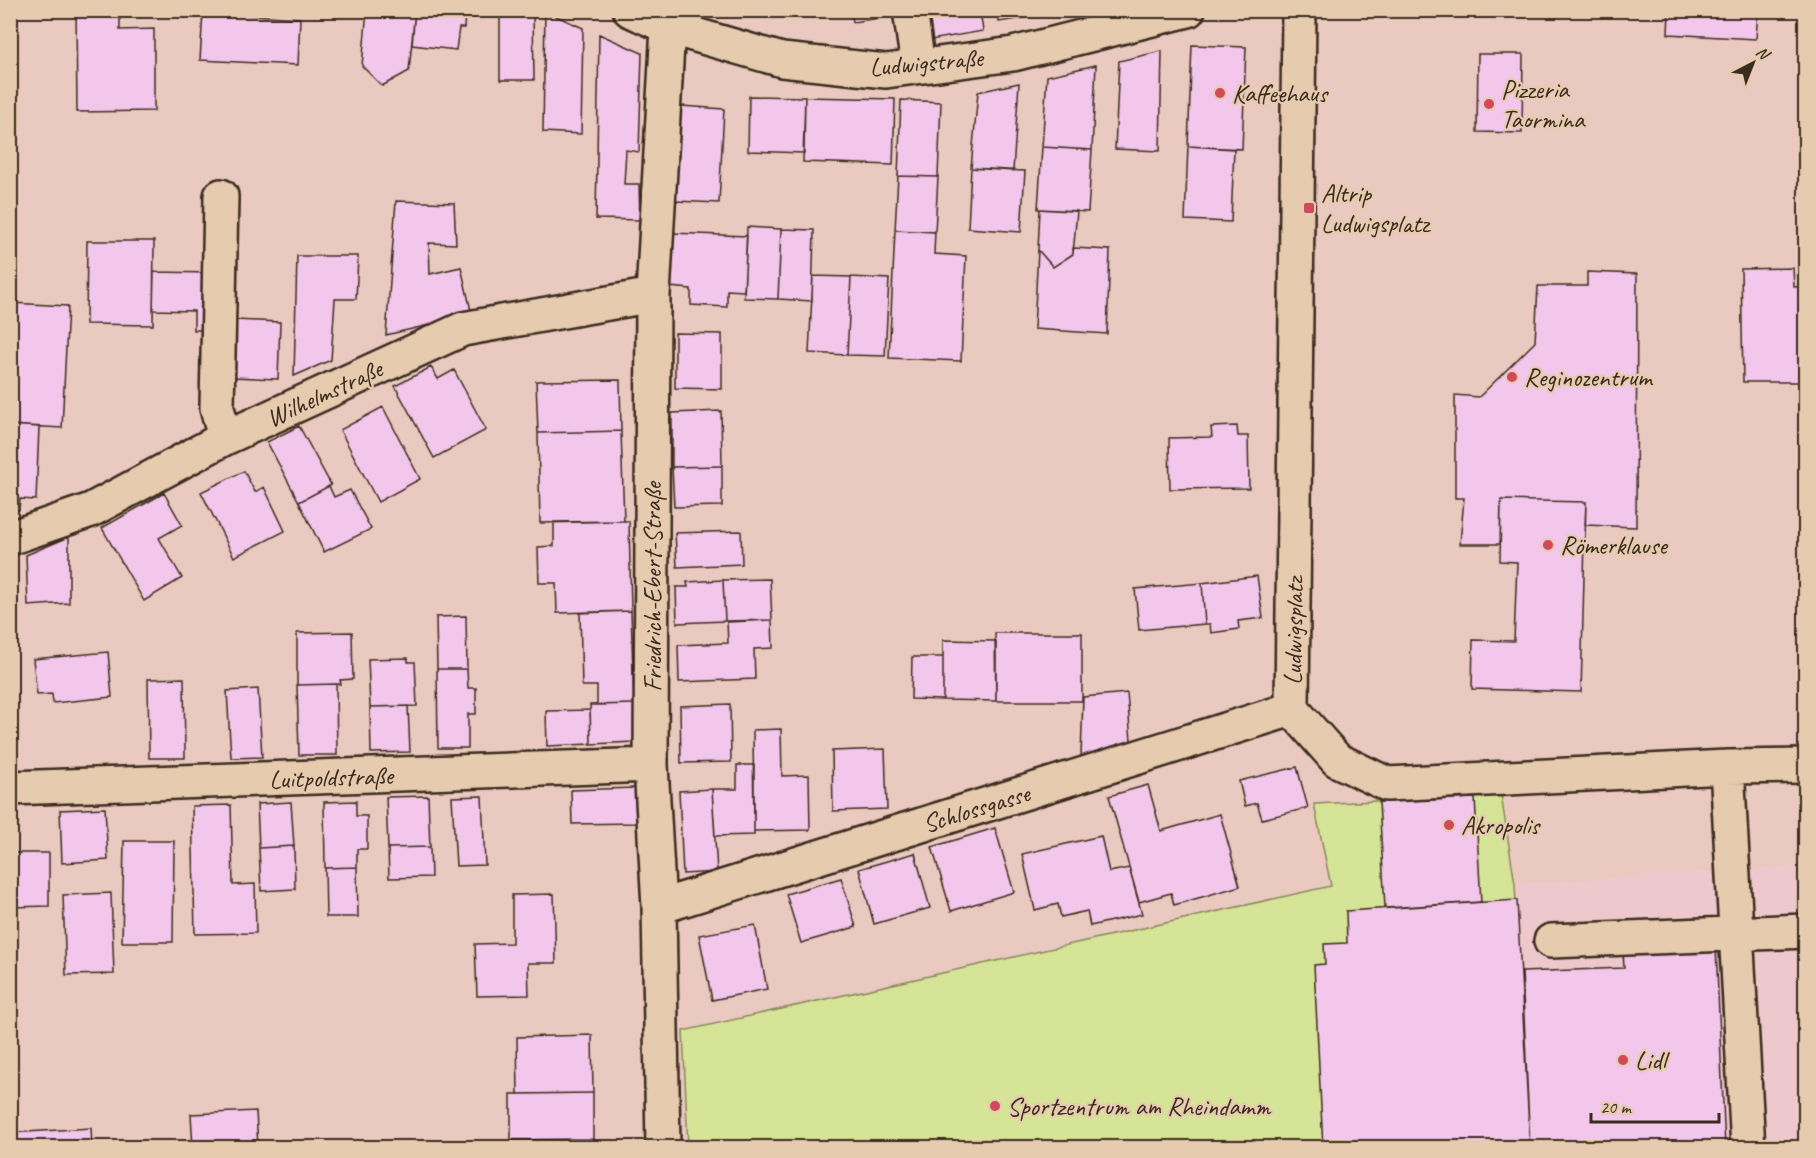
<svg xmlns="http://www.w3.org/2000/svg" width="1816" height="1158" viewBox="0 0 1816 1158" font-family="Caveat,sans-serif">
  <rect width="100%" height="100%" fill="#eacac0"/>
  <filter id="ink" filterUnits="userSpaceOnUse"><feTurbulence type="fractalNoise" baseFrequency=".0167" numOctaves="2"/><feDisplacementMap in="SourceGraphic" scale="12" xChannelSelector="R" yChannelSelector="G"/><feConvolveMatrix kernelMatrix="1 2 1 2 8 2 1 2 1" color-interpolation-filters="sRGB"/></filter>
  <g filter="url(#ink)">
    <path fill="#edc9cd" d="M1805,866V1147H1529L1515,884Z"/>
    <path fill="#d6e497" stroke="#88875a" stroke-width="1.5" d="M1501,795L1515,884L1529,1147H688L683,1031L1331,886L1314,804Z"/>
    <path fill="#f3c6eb" stroke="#3b2a1e" stroke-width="1.5" d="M76,10H120V30L154,29V111L77,112Z
      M367,10H415L409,71L382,86L362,66Z
      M415,10H465L464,28H459L456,50L412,45Z
      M500,10H533L534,80H500Z
      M851,10H899L900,15L853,22Z
      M920,10H980L983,31L925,41Z
      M997,10H1042V15L999,22Z
      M1669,10H1758L1756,39L1668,34Z
      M545,11L583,28L581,134L543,132Z
      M203,12L300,18L298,65L200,60Z
      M599,34L642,53L639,152L626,150L624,184H639L640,220L596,219Z
      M1192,45L1246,47L1242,149L1188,146Z
      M1162,51L1160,151L1115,149L1119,61Z
      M1478,54H1523L1522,133L1477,132Z
      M1096,65L1092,150L1042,147L1047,76Z
      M1019,83L1013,171L971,168L978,92Z
      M749,96L805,97L804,153L748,151Z
      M805,97L895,99L893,165L803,162Z
      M901,100L941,102L938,177L898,176Z
      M681,106L724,109L719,203L675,201Z
      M1188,146L1234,149L1231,222L1185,220Z
      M1042,147L1092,150L1088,212L1038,209Z
      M971,168L1025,171L1021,232L968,228Z
      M898,176L938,177L935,232L895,230Z
      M396,201L454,203L456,244L429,243L430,274L461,267L472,315L386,335Z
      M1040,209L1077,211L1073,254L1053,267L1038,250Z
      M747,227L781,229L778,299L744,298Z
      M781,229L814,230L812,301L778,299Z
      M895,230L935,232L934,254L966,256L961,361L889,358Z
      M671,233L747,236L744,291L727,290V307L691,305V289L669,287Z
      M87,241H154L153,325L86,324Z
      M1073,248L1110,250L1107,334L1034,329L1038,250L1053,267L1073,254Z
      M297,256H358L356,299H335L331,360L294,376Z
      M1793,268L1794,287L1806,286V382H1743L1741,269Z
      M154,272L214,273L213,330H194V311L153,310Z
      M1587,272L1637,274L1636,527L1585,525L1586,502L1501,500L1500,544H1460L1464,498H1455V395L1479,397L1535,342L1538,286H1587Z
      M813,276L851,277L847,355L809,353Z
      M851,277L889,279L885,356L847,355Z
      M10,303L68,306L62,428L10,425Z
      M234,320L280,322L278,379L232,377Z
      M675,333L722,334V389L675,388Z
      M431,367L438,379L454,370L486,430L434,458L395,386Z
      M620,380L621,431L538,433L536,381Z
      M383,407L420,479L378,502L340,430Z
      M721,411L722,466L672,467V413Z
      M10,425L39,427L36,500L20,499L19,510L10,509Z
      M299,426L331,485L299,502L267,442Z
      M1237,426L1238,436H1248L1249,488L1170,489L1169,438L1212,437L1211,427Z
      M621,431L624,521L540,523L538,433Z
      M722,466V506L674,507L672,467Z
      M244,471L255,492L264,487L285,531L234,557L201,492Z
      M329,486L334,497L350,490L371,529L324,552L299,502Z
      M164,493L182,525L159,538L182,578L144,601L102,528Z
      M1501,500L1586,502L1581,692L1472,689L1473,640L1514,641L1517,562L1500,561Z
      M624,521H629L631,611L557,613L556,583H539L538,547L554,546V522Z
      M741,531L742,564L677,567L675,533Z
      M69,537V603L28,606L26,555Z
      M1257,576L1263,618L1238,621L1239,629L1211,633L1210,624H1205L1202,583Z
      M770,579L772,620L725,621L723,580Z
      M723,580L725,621L677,623L676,587H688L687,582Z
      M1202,583L1205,624L1139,630L1135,589Z
      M631,611L634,704L597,705V686H582L580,613Z
      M466,616L467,669H437L436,617Z
      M772,620L773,648L754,649L755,679L679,682L678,645L728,643L727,622Z
      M352,632L353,679L340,680L341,684H336L297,685V633Z
      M995,633H1082V701H996Z
      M943,640L996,641V701L943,700Z
      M108,652L112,697L53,703L52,694L37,695L33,659Z
      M912,657H943V700L911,699Z
      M408,658V662H415L417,706L370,707L368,659Z
      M437,669H467L468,688H476V714H468V748H438Z
      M184,678L185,758H149L148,679Z
      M336,684L337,755H299L297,685Z
      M258,689L262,757L231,758L227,691Z
      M1127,693L1131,741L1081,757L1083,697Z
      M634,704L635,742L591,744L590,705Z
      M730,704L731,762L681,763L680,706Z
      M408,706L410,752L371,753L370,707Z
      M590,710L591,744L547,746L546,711Z
      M781,729L782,776L809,775L810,830L754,831L753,730Z
      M885,749L887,809L833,811L832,751Z
      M737,765H754V835L715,836L712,789H737Z
      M1297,767L1308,808L1262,819L1257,803L1245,806L1239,781Z
      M1148,785L1161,831L1220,814L1240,886L1174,905L1171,893L1139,902L1109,796Z
      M635,788L636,823L572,824L571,790Z
      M712,789L717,872L683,874L679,791Z
      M428,796L430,847L388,848L386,797Z
      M482,796L485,865L456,866L452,797Z
      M1475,798L1481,902L1385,908L1379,802Z
      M356,801V816H367V849H357V867L325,868L324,802Z
      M291,802L294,846L259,848L257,804Z
      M231,805L233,885L255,884L256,933L195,934L192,806Z
      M105,808L108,860L62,863L60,810Z
      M995,828L1014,892L951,911L932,847Z
      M1101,836L1109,872L1129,868L1142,914L1090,926L1087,911L1061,917L1058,904L1035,910L1022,854Z
      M124,841H174L173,942H122Z
      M294,846L295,889L261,891L259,848Z
      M430,847L431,877L389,878L388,848Z
      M10,853H49V906L10,907Z
      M915,853L930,908L874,924L859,869Z
      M357,867L358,917H326L325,868Z
      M841,878L856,927L801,943L786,894Z
      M111,893L114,974L66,975L63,895Z
      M554,894L556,963H528L529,995L477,996L475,944L512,943V895Z
      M1517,900L1530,1148H1323L1314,965L1325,964L1324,944L1347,943L1346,911Z
      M755,925L767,989L712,1000L699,935Z
      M1716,947L1725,1148H1530L1522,972L1624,968L1623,951Z
      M592,1035L593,1093L518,1094L517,1037Z
      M593,1093V1139L511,1140V1094Z
      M256,1111L258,1148H193L191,1114Z
      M91,1128L92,1148H10V1133Z
      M593,1139V1148H511V1140Z"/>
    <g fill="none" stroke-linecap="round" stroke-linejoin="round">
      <g stroke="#3b2a1e" stroke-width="38">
        <path id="minor" d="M630,10L668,27L782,60L886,71L1013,54L1188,10
          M910,10L918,66
          M1299,10L1292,709L1337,760L1387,784L1727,767L1806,766
          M221,196L217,408L225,438
          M10,538L91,510L225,438L463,329L653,295
          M1727,767L1748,1148
          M10,788L651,765
          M659,907L1292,709
          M1551,941L1806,931
          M663,1148L659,907L651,765L653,295L668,27"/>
      </g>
      <use href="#minor" stroke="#e6cbae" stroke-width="33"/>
    </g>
  </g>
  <g fill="#d1495b" stroke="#e6cbae" stroke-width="2">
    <circle cx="1220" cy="93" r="6"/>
    <circle cx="1489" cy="104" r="6"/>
    <rect x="1303" y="202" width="12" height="12" rx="3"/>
    <circle cx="1512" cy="377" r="6"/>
    <circle cx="1548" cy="545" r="6"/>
    <circle cx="1449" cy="825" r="6"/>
    <circle cx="1623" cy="1060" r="6"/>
    <circle cx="995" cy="1106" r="6"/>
  </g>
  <g text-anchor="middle" stroke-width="4.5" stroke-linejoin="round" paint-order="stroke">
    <g font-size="26" fill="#3b2a1e" stroke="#e6cbae">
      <text transform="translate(926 62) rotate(-5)" y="9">Ludwigstraße</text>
      <text transform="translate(324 393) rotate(-25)" y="9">Wilhelmstraße</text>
      <text transform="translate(652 587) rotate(-90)" y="9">Friedrich-Ebert-Straße</text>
      <text transform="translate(1293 631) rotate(-89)" y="9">Ludwigsplatz</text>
      <text transform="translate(331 777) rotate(-2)" y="9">Luitpoldstraße</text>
      <text transform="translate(976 808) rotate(-17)" y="9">Schlossgasse</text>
    </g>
    <g font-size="26" fill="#3b2a1e" stroke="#e6cbae" text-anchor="start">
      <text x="1501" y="98">Pizzeria<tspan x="1501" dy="30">Taormina</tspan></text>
      <text x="1232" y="102">Kaffeehaus</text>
      <text x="1321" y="202">Altrip<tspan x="1321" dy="30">Ludwigsplatz</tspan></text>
      <text x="1524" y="386">Reginozentrum</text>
      <text x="1560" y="554">Römerklause</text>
      <text x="1461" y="834">Akropolis</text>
      <text x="1635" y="1069">Lidl</text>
      <text x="1007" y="1115">Sportzentrum am Rheindamm</text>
    </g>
  </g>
  <rect width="1816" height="1158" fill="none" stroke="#e6cbae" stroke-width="36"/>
  <rect x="18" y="18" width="1780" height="1122" fill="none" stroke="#3b2a1e" stroke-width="2" filter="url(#ink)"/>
  <g transform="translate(1753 63) rotate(42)" stroke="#e6cbae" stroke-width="4.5" paint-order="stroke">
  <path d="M0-4.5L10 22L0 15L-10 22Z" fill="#3b2a1e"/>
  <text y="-9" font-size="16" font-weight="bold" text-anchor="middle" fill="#3b2a1e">N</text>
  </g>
  <path d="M1591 1113v9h128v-9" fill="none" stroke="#3b2a1e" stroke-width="3"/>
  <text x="1600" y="1113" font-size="18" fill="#3b2a1e" stroke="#e6cbae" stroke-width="4.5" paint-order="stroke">20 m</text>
</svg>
